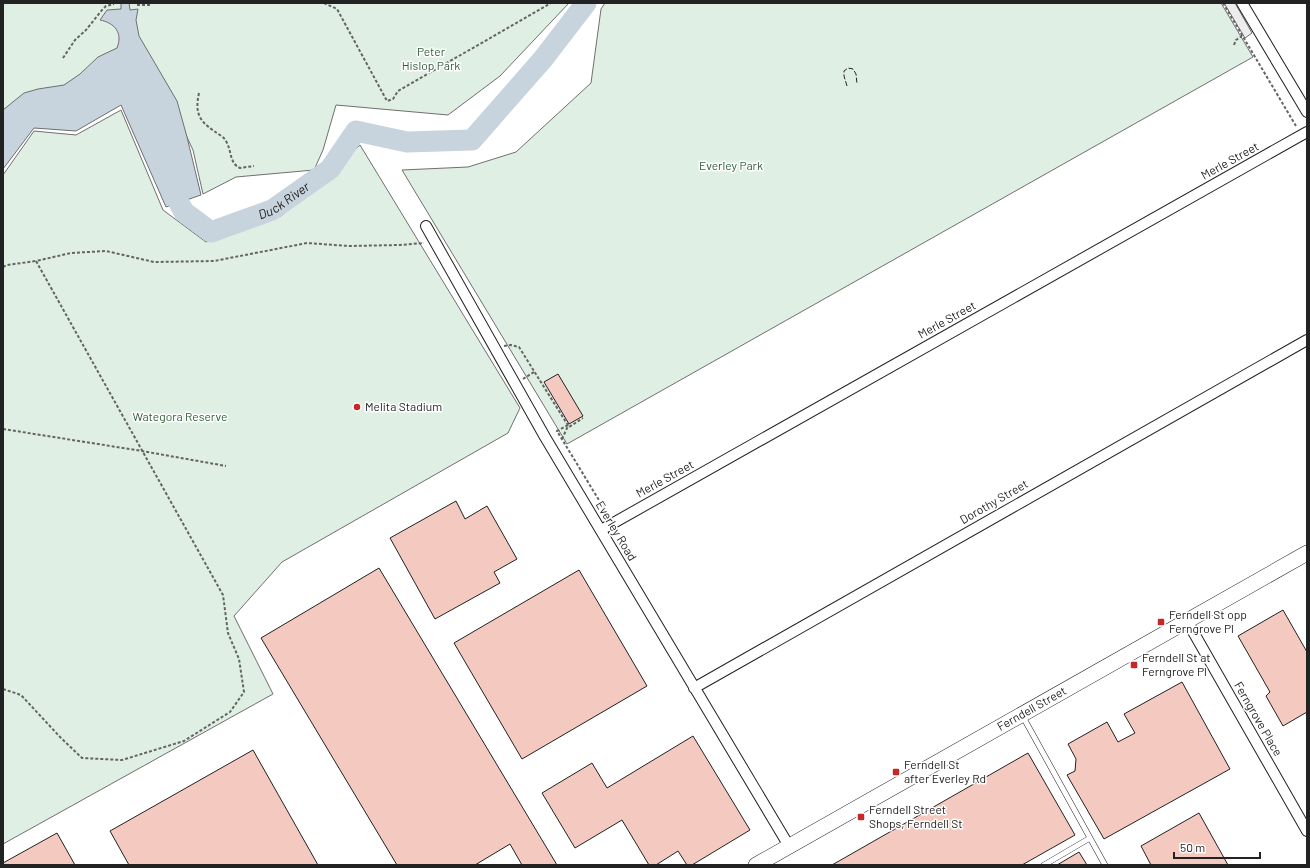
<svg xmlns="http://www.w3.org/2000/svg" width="1310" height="868" viewBox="0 0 1310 868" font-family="Barlow,sans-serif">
  <rect width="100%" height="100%" fill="#fff"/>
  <path fill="#e0efe3" stroke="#6f6f6f" d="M3,3H569L500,76L448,115L336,105L323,150L314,170L236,177L203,194L193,150L163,86L71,96L31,92L3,110Z
    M605,3H1221L1253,57L567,444L402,170L468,167L516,152L591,83L601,9Z
    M121,110L163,210L206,242L281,216L360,145L520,408L508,433L282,562L234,616L273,694L3,844V175L34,131L76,135Z"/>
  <path fill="#ededed" stroke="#6f6f6f" d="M1224,3H1235L1252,33L1245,38Z"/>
  <path fill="#c7d3dd" stroke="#6f6f6f" d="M121,3H129L130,10L138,9L136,20L139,36L177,101L187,137L201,195L166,207L121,105L76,131L34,128L3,169V110L24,93L38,89L64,85L80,74L98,57L117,48C123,33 115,23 100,20L107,10L121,9Z"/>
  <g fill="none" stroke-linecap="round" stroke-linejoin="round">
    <path stroke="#c7d3dd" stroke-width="21" id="s1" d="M165,177L184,212L211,232L272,210L330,169L356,131L407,142L472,140L543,59L586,3"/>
  </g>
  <path fill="#f3c9c0" stroke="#222" d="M558,374L583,416L569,424L544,382Z
    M456,501L465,519L487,506L517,559L494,572L500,583L435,619L390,538Z
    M379,568L557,865H522L510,844L475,865H397L261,638Z
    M579,570L647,686L522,759L454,643Z
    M1283,610L1307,652V712L1283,726L1266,696L1270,692L1238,636Z
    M1182,682L1230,769L1104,839L1067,775L1075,771L1076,759L1068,744L1107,722L1118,742L1135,733L1124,714Z
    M693,736L750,830L692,865H687L678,851L656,865H649L622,820L575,848L542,793L592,763L607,788Z
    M253,750L318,865H129L110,831Z
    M1028,753L1075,835L1022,865H832Z
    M1199,813L1228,865H1151L1141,846Z
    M57,833L75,865H3V863Z
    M1079,852L1087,865H1057Z"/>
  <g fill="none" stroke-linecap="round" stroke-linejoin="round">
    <g stroke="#222" stroke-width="6">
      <path id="service" d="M1022,715L1105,865
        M1044,865L1090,838"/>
    </g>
    <g stroke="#222" stroke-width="12">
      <path id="minor" d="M1242,3L1307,112
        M426,226L545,437L789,846
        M601,530L1307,132
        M1187,621L1307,831
        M694,688L1307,340"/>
    </g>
    <g stroke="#222" stroke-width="16">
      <g id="secondary">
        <path id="s2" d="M756,865L1307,553"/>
      </g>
    </g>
    <path stroke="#646464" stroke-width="2" stroke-dasharray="3 2" stroke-linecap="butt" d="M324,3L337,9L387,101L393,99L398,91L551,3
      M1223,3L1296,126
      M137,5H150
      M1234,45L1236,40L1242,36
      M63,58L75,40L86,30L102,10L106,6L114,4
      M199,93C195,112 198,120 214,131C218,134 224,137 226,141C232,151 229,163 240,168L254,166
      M3,267L7,265L36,261
      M504,346L511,345L519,347L569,427L583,418
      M523,379L534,372
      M568,425L557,431L608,515
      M3,429L142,451L226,466
      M562,439L568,426
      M3,689L21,695L61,738L82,758L122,760L184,741L230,712L244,692L239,659L228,633L223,595L36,261L71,253L106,251L154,262L214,261L307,243L349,246L400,245L424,243"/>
    <use href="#service" stroke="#fff" stroke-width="5"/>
    <use href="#minor" stroke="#fff" stroke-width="10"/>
    <use href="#secondary" stroke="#fff" stroke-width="15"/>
    <path stroke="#222" stroke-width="1" stroke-dasharray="5 2" stroke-linecap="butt" d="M847,86L844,76V71L848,68L853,69L856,74L857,84"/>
  </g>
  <g fill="#c62828" stroke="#fff" stroke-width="1.5">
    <circle cx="357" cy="407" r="4"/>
    <rect x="1157" y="618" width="8" height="8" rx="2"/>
    <rect x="1130" y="661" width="8" height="8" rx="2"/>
    <rect x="892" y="768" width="8" height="8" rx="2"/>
    <rect x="857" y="813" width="8" height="8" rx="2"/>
  </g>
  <g text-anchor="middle" stroke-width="3" stroke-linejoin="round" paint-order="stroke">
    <g font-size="12" fill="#2f5e38" stroke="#fff">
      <text x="431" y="56">Peter<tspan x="431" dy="14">Hislop Park</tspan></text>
      <text x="731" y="170">Everley Park</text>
      <text x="180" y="421">Wategora Reserve</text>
    </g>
    <g font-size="12" fill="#222" stroke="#fff">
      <text transform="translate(1230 161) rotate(-29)" y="4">Merle Street</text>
      <text transform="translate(947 320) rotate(-29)" y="4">Merle Street</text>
      <text transform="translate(665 479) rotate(-29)" y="4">Merle Street</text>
      <text transform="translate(994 502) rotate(-30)" y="4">Dorothy Street</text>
      <text transform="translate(616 531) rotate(59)" y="4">Everley Road</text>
      <text dy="4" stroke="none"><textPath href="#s2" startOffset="317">Ferndell Street</textPath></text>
      <text transform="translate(1258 719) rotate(60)" y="4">Ferngrove Place</text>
    </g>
    <g font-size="12" fill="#222" stroke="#fff" text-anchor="start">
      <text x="365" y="411">Melita Stadium</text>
      <text x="1169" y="619">Ferndell St opp<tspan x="1169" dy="14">Ferngrove Pl</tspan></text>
      <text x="1142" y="662">Ferndell St at<tspan x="1142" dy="14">Ferngrove Pl</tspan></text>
      <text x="904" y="769">Ferndell St<tspan x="904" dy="14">after Everley Rd</tspan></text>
      <text x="869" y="814">Ferndell Street<tspan x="869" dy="14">Shops, Ferndell St</tspan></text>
    </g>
    <g font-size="13" font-style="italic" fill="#222" stroke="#fff">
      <text dy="5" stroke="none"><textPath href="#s1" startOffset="153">Duck River</textPath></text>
    </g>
  </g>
  <rect width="1310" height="868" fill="none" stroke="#222222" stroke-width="8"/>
  <path d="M1174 852v6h86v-6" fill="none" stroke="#222222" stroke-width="2"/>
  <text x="1180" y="852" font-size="12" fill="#222222" stroke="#ffffff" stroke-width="3" paint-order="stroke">50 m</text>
</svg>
